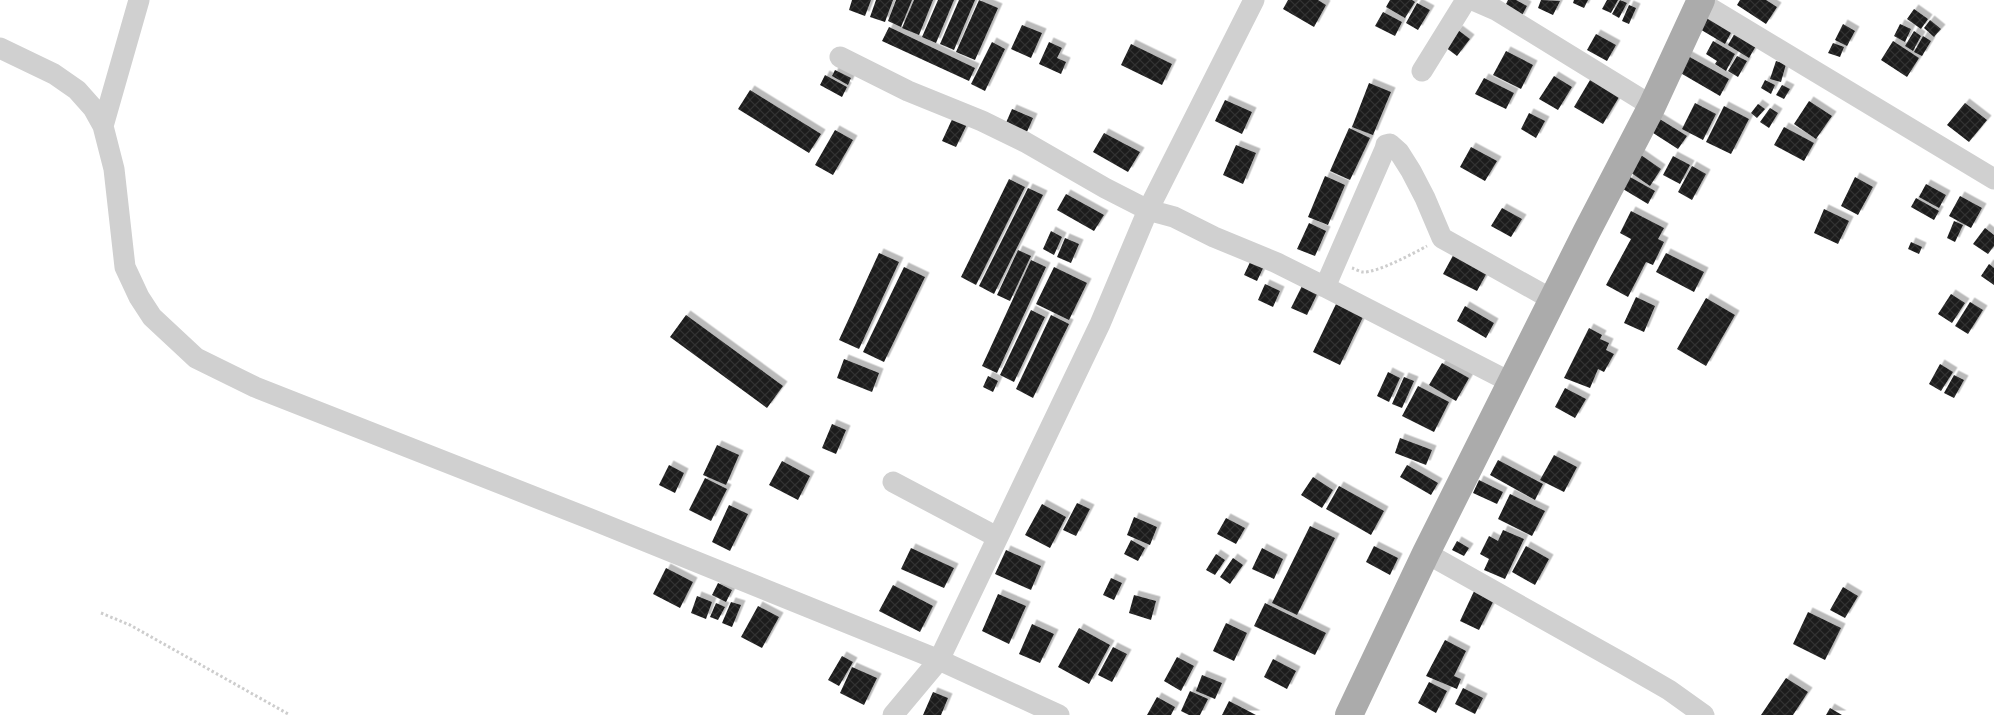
<svg xmlns="http://www.w3.org/2000/svg" width="1994" height="715" viewBox="0 0 1994 715" font-family="'Public Sans',sans-serif">
  <defs>
    <pattern id="building-cross-hatch" width="8" height="8" patternUnits="userSpaceOnUse" patternTransform="scale(1.25)"><rect width="8" height="8" fill="#1a1a1a"/><path d="M0 0l8 8M0 8l8-8" fill="none" stroke="#333"/></pattern>
    <filter id="shadow"><feDropShadow dx="4.5" dy="-4.5" stdDeviation="0" flood-color="#0004"/></filter>
  </defs>
  <rect width="100%" height="100%" fill="#fff"/>
  <path fill="url(#building-cross-hatch)" filter="url(#shadow)" d="M852,0H871L865,16L849,10Z
    M876,0H893L885,22L870,17Z
    M896,0H912L901,27L888,21Z
    M914,0H933L919,35L902,28Z
    M938,0H954L936,43L922,37Z
    M959,0H975L954,50L940,44Z
    M979,0L998,8L975,60L956,52Z
    M1288,0H1318L1326,5L1314,27L1283,9Z
    M1390,0H1412L1415,2L1405,18L1386,7Z
    M1508,0H1516L1527,6L1520,19L1503,10Z
    M1541,0L1560,1L1553,15L1538,8Z
    M1574,0H1588L1584,8L1573,3Z
    M1607,0H1618L1611,13L1602,9Z
    M1620,0L1627,3L1619,18L1612,14Z
    M1740,0H1766L1777,7L1766,24L1737,5Z
    M1417,3L1430,10L1418,30L1406,23Z
    M1629,5L1636,8L1629,24L1622,21Z
    M1914,9L1928,19L1921,29L1907,19Z
    M1383,12L1402,22L1395,36L1375,26Z
    M1708,12L1734,27L1725,44L1698,28Z
    M1930,20L1941,29L1934,37L1924,28Z
    M1843,24L1855,31L1847,46L1835,40Z
    M1900,24L1911,29L1905,42L1894,36Z
    M1022,25L1042,33L1031,58L1011,49Z
    M889,27L975,68L969,81L882,41Z
    M1458,30L1470,39L1457,56L1445,47Z
    M1736,31L1757,44L1749,58L1728,45Z
    M1914,31L1921,36L1913,51L1905,46Z
    M1596,34L1616,45L1607,61L1587,50Z
    M1923,36L1931,41L1922,56L1914,52Z
    M1713,41L1735,54L1726,71L1715,64L1717,61L1706,54Z
    M1893,41L1919,58L1907,77L1881,60Z
    M992,42L1005,49L985,91L971,84Z
    M1049,42L1062,48L1057,58L1066,62L1061,74L1039,64Z
    M1833,43L1844,47L1840,57L1828,53Z
    M1131,44L1172,64L1162,85L1121,65Z
    M1506,51L1533,65L1521,89L1493,75Z
    M1686,55L1729,79L1720,96L1677,71Z
    M1737,56L1747,61L1738,77L1728,71Z
    M1776,61L1786,64L1781,82L1770,79Z
    M835,70L851,78L848,85L832,76Z
    M825,75L847,87L842,97L820,85Z
    M1593,75L1622,92L1603,124L1574,107Z
    M1554,76L1572,87L1558,110L1539,99Z
    M1484,78L1514,93L1506,109L1475,94Z
    M1765,80L1775,85L1771,94L1761,88Z
    M1369,83L1391,92L1373,135L1352,127Z
    M1782,85L1790,89L1784,99L1776,95Z
    M750,90L821,134L809,153L738,109Z
    M1225,100L1252,112L1242,134L1215,121Z
    M1809,101L1832,116L1816,139L1794,124Z
    M1695,103L1716,114L1703,140L1682,129Z
    M1965,103L1987,120L1969,142L1947,125Z
    M1758,104L1765,109L1757,118L1751,113Z
    M1724,106L1749,119L1731,154L1706,142Z
    M1770,108L1778,113L1769,128L1760,122Z
    M1012,109L1033,118L1026,134L1005,125Z
    M955,113L969,120L956,147L942,141Z
    M1529,113L1545,121L1536,138L1521,129Z
    M1658,118L1687,136L1678,149L1650,131Z
    M1784,127L1814,143L1804,161L1774,145Z
    M1349,128L1370,138L1350,180L1330,171Z
    M835,130L853,140L833,175L815,165Z
    M1104,133L1140,152L1128,172L1093,152Z
    M1236,145L1256,153L1243,184L1223,175Z
    M1471,147L1497,161L1485,181L1460,167Z
    M1638,153L1661,169L1650,186L1627,170Z
    M1673,156L1690,165L1680,184L1663,175Z
    M1692,166L1706,174L1692,200L1678,192Z
    M1325,176L1345,185L1328,225L1308,217Z
    M1630,177L1655,191L1648,204L1623,189Z
    M1855,177L1873,187L1858,215L1841,206Z
    M1009,179L1025,187L976,285L961,277Z
    M1926,184L1946,195L1939,208L1919,197Z
    M1028,188L1043,195L994,294L979,286Z
    M1066,194L1104,215L1094,231L1057,210Z
    M1960,196L1982,208L1971,228L1949,216Z
    M1916,198L1939,211L1934,220L1911,207Z
    M1502,208L1522,219L1511,237L1491,226Z
    M1824,209L1849,221L1838,244L1814,233Z
    M1631,211L1664,228L1658,239L1664,242L1653,265L1646,262L1628,297L1606,285L1631,239L1620,233Z
    M1954,221L1963,225L1955,242L1947,238Z
    M1309,223L1326,231L1315,256L1297,249Z
    M1985,228L1994,235V246L1988,254L1973,244Z
    M1051,231L1062,237L1054,255L1043,249Z
    M1065,238L1079,244L1071,263L1057,257Z
    M1911,242L1922,247L1919,254L1908,249Z
    M1018,250L1031,256L1010,301L997,295Z
    M1456,250L1490,267L1477,291L1443,274Z
    M879,253L899,262L859,349L839,340Z
    M1666,253L1704,272L1694,292L1656,272Z
    M1031,260L1046,267L997,373L982,366Z
    M1251,260L1264,266L1257,281L1244,275Z
    M1989,264L1994,268V285L1981,276Z
    M904,267L925,277L884,362L863,352Z
    M1054,267L1087,283L1069,320L1036,304Z
    M1265,284L1280,291L1273,307L1258,300Z
    M1303,284L1318,292L1307,315L1291,308Z
    M1951,294L1965,303L1952,323L1938,314Z
    M1636,297L1655,306L1644,332L1624,323Z
    M1706,298L1735,315L1706,366L1677,349Z
    M1970,302L1983,310L1968,334L1955,326Z
    M1336,304L1363,317L1340,365L1313,352Z
    M1465,306L1494,323L1486,338L1457,321Z
    M1031,310L1045,317L1014,382L1000,375Z
    M686,315L783,386L767,408L670,337Z
    M1051,315L1069,324L1033,398L1016,389Z
    M1589,328L1602,335L1600,339L1609,343L1606,350L1614,354L1604,372L1598,369L1590,388L1564,378Z
    M844,359L879,373L872,392L837,378Z
    M1442,363L1469,378L1456,401L1429,385Z
    M1940,364L1953,372L1941,391L1929,384Z
    M1388,372L1400,378L1389,402L1377,396Z
    M1954,375L1964,380L1954,398L1944,393Z
    M988,376L998,381L993,392L983,387Z
    M1404,377L1414,381L1402,408L1392,404Z
    M1418,386L1449,402L1434,432L1402,416Z
    M1565,388L1586,399L1575,418L1555,407Z
    M832,424L846,430L836,454L822,448Z
    M1400,438L1432,450L1426,465L1395,453Z
    M717,445L739,455L726,485L703,475Z
    M1554,455L1577,467L1564,492L1540,480Z
    M1498,460L1543,484L1535,500L1490,475Z
    M782,461L810,476L798,500L769,485Z
    M669,465L684,473L675,493L659,485Z
    M1407,465L1438,483L1431,495L1400,477Z
    M1313,477L1333,490L1322,508L1301,495Z
    M705,478L727,489L711,521L689,510Z
    M1479,480L1503,492L1497,504L1473,493Z
    M1339,486L1384,511L1371,535L1326,509Z
    M1510,494L1545,511L1532,536L1498,519Z
    M1077,503L1090,509L1076,536L1063,530Z
    M1042,504L1066,517L1050,548L1025,535Z
    M729,505L748,514L730,551L712,542Z
    M1134,517L1157,527L1150,545L1127,535Z
    M1226,518L1245,528L1236,544L1217,534Z
    M1310,526L1335,538L1297,615L1272,603Z
    M1503,530L1524,539L1505,579L1484,570L1489,559L1480,554L1489,536L1498,541Z
    M1131,540L1145,548L1138,561L1124,554Z
    M1457,541L1469,548L1464,556L1452,550Z
    M1374,546L1398,558L1390,575L1366,562Z
    M1526,546L1549,559L1535,585L1512,572Z
    M911,548L954,568L944,588L901,569Z
    M1262,548L1283,559L1274,579L1252,569Z
    M1006,550L1041,566L1031,590L995,574Z
    M1216,554L1225,560L1215,575L1206,570Z
    M1233,558L1243,565L1230,584L1220,577Z
    M666,568L693,582L680,608L653,594Z
    M1111,578L1122,583L1114,600L1103,595Z
    M718,583L732,590L726,602L712,595Z
    M893,585L933,606L920,632L879,611Z
    M1476,587L1496,596L1479,630L1460,621Z
    M1843,587L1858,596L1845,618L1830,610Z
    M998,594L1026,606L1009,644L982,631Z
    M1134,595L1156,601L1151,620L1129,613Z
    M697,596L712,602L706,619L691,613Z
    M731,602L741,605L732,627L722,623Z
    M716,603L725,607L718,620L710,617Z
    M1265,603L1326,633L1315,655L1254,626Z
    M758,606L779,617L762,648L741,637Z
    M1808,612L1841,628L1825,660L1793,644Z
    M1226,623L1247,633L1234,661L1213,651Z
    M1032,624L1054,634L1040,663L1019,654Z
    M1079,628L1110,645L1089,684L1058,667Z
    M1445,640L1466,651L1454,676L1461,679L1457,689L1426,676Z
    M1113,647L1127,654L1112,682L1098,675Z
    M842,656L853,662L839,686L828,680Z
    M1177,657L1194,666L1181,691L1164,681Z
    M1273,659L1296,671L1287,689L1264,677Z
    M852,667L877,678L864,705L840,693Z
    M1202,675L1222,683L1215,699L1196,691Z
    M1786,678L1808,692L1793,715H1761Z
    M1429,682L1447,691L1436,713L1418,703Z
    M1463,688L1483,698L1475,714L1455,704Z
    M1190,691L1208,699L1200,715H1189L1181,711Z
    M933,692L948,698L941,715H923Z
    M1157,697L1175,707L1171,715H1147Z
    M1229,701L1256,715H1222Z
    M1830,708L1842,715H1826Z"/>
  <g fill="none" stroke-linecap="round" stroke-linejoin="round">
    <path stroke="#cdcdcd" stroke-width="3" stroke-dasharray="2.5 2.5" stroke-linecap="butt" d="M1352,268C1355,269 1360,272 1363,272C1377,273 1414,253 1427,246
      M101,613L130,625L290,715"/>
    <path stroke="#d0d0d0" stroke-width="21" d="M1473,0L1496,10L1652,106
      M1700,2L1994,179
      M0,48L54,74L77,90L93,108L103,126L114,169L125,267L139,297L152,317L196,358L255,387L593,520L939,660L1059,715
      M840,57L908,91L982,121L1025,142L1105,188L1148,210L1174,217L1214,237L1277,263L1325,287L1385,149L1386,145L1390,144L1399,152L1411,171L1425,198L1442,238L1553,300
      M1422,71L1466,0
      M103,126L139,0
      M1325,287L1512,383
      M893,482L997,537
      M1426,553L1624,664L1669,690L1704,715
      M893,715L939,660L1100,324L1148,210L1254,0"/>
    <path stroke="#ababab" stroke-width="28" d="M1349,715L1426,553L1587,231L1652,106L1701,0"/>
  </g>
</svg>
